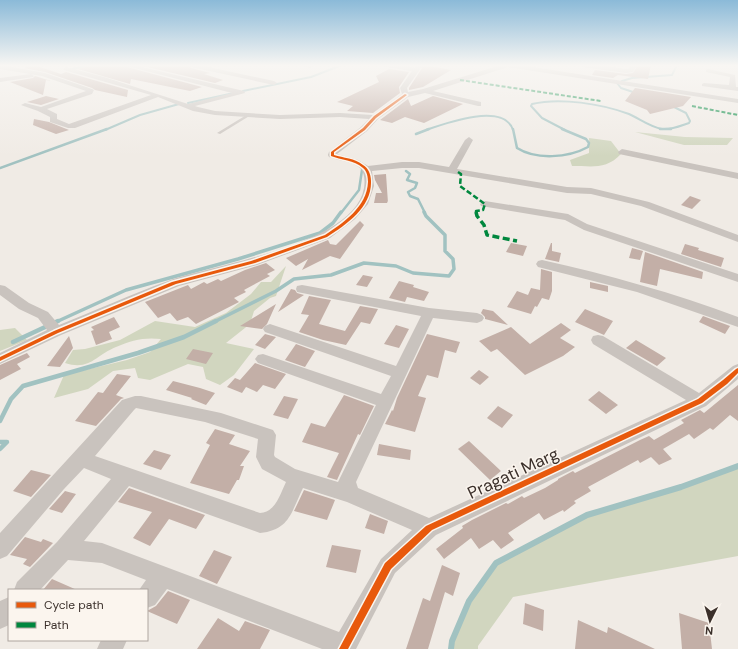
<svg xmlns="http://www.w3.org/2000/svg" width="738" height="649" viewBox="0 0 738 649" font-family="'DM Sans',sans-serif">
  <rect width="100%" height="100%" fill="#f0ebe5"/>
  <path fill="#d1d6bf" d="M635,132L685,137L733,138L727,145H684Z
    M589,138L611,141L621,154C606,170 592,166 572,166L570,160L589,153Z
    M286,266L276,296L270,298L254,311L250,324L226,343L254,349L234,375L220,385L206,379L203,367L188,364L150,380L138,378L135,368L113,371L88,389L54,398L64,375L127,360L150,352L161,339C145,337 131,340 116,347C96,355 90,371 65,363L73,350L85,349L120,340L155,321L195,327L226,313L251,294L261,282H271Z
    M15,328L27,340L0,351V330Z
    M738,466V556L513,597L478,646V649H451L452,641L469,601L496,563L587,515L681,487Z"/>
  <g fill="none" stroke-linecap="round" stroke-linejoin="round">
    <path stroke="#a1c2c1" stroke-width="2" d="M69,70L89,65
      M622,81L632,78L672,75L677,65
      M617,83L621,88L636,93
      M243,91L311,77L342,65
      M188,103L234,93
      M105,130L140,115L179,104
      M426,130C446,123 504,102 513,130
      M565,130L542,118L531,106L532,104C560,97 602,104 629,114C640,119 650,127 662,129C672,130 680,126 689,123L690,121L686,113L672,106"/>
    <path stroke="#a1c2c1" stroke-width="2.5" d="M513,129L517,148C536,160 568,158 588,147L589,143L586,139L562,129
      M660,129H671
      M416,134L429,129
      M0,168L107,129
      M406,171L410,174L407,180L417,183L415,188L408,192L410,196L418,199L425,213
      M341,213L359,190L362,170"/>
    <path stroke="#a1c2c1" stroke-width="3.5" d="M56,322L126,290L238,259L320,233L333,223L341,212
      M214,322L276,291L294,279L331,275L364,263L396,266L413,273L449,276L454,269L453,259L445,251V235L426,216L424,212"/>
    <path stroke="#a1c2c1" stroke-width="4.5" d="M13,342L58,321
      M0,421L11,399L23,386L138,353L184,337L216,321
      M0,442H7L0,449"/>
    <path stroke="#a1c2c1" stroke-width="6" d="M451,649L452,641L469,601L496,563L587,515L681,487L738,466"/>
  </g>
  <path fill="#c3afa7" d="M34,65L61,74L66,72L128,90L127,97L95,90L92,88L45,72L24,68Z
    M91,65H122L123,66L202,87L190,91L131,79L130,84L78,69Z
    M139,65H187L191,68L210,73L204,74L223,80L215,83Z
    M424,65L451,70L423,87L409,90V88Z
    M638,65H651L648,79L618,75L613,78L592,75L595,70L626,74L633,73Z
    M389,69L409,72L399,87L400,93L373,113L347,111L353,106L337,102L379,82L376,76Z
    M35,76L51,81L46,80L43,95L10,82L33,78Z
    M635,88L691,97L683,106L650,114L647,110L625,101Z
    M46,96L59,99L41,105L27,102Z
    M433,96L463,104L424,123L405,117L392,123L380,120L408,99L411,106Z
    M34,119L49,122L69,130L56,134L33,125Z
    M386,174L388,203L387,201V203H374L376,193H382L375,180L374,175Z
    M690,196L701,200L692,209L681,205Z
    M360,221L364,225L340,259L330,256L302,270L308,259L296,266L286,258L328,240L330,244L336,245Z
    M511,243L527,246L523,256L506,252Z
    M551,243H552V251L561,253L559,262L545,259Z
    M685,244L699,248L698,250L724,258L721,267L681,254Z
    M632,248L643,251L640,260L629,258Z
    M645,252L703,272L702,279L660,269L657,286L640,282Z
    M266,263L275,270L267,274L270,276L244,290L246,292L234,298L239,302L196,324L188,317L177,321L170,313L158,318L145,302L188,285L191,289L204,282L207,284L218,279L221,281L245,270Z
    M541,269L552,272V291L549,300L542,298L537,307L535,306L531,314L507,307L517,291L528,295L531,288L540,290Z
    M363,275L373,277L367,287L356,285Z
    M399,281L414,285L413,287L429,292L424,301L407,297L405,302L389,298Z
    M590,282L608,286V292L590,288Z
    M291,289L295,290L297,293L304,295L278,312Z
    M309,296L331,300L319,324L345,331L360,306L378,309L370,324L361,322L346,345L323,340L299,332L309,315L301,314Z
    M276,304L267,324L262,329L240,326Z
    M483,309L493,311L508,325L485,319V317L481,313Z
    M585,309L613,321L604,335L575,322Z
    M703,316L730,326L725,334L699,322Z
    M114,317L120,327L109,332L112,339L96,345L91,331L94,330L91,327Z
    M561,323L571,330L560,338L575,347L563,356L525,375L497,349L491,352L479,341L511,327L530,344Z
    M396,325L409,329L399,348L384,344Z
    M265,334L276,337L265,349L255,345Z
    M427,334L460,342L456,353L445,350L438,378L427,375L418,396L426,398L415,432L385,424L392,410L393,411L397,398Z
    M69,336L73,348L60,367L47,366Z
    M636,340L666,358L657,366L626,348Z
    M296,344L315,351L305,367L285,360Z
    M193,349L213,353L206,364L186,359Z
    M27,353L30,357L17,364L21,369L0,380V365Z
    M255,363L286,374L275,389L263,385L257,392L246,387L242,393L227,387L235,378L240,380Z
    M479,370L489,377L480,385L470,378Z
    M117,374L131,376L116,395L124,398L121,399L96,426L75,421L98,392L103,393Z
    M173,381L200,388L215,393L206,405L191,399L192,398L166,390Z
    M738,385V421L730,415L713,430L710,428L694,439L689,434L663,449L672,459L659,465L651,457L640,463L638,460L588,487L591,491L574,501L576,503L564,512L563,510L544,520L539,513L508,533L514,540L501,549L493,540L479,549L471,538L444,559L436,549L463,528L462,526L472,520L506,503L508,504L522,496L524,498L545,488L558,480V479L573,471L575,473L640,440L649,436L654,440L684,423L681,420L700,410L704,413Z
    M599,391L618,405L606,414L588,400Z
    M344,395L374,406L360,435L358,434L337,480L327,477L339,453L302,442L311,423L325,427Z
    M284,396L298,399L288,419L273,415Z
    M498,406L513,415L502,428L487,418Z
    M215,429L235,435L229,444L250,451L240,466H244L239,480H237L229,494L190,483L210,445L206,443Z
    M469,441L501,471L490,480L458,449Z
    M379,444L411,450L410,460L377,455Z
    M154,450L171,455L161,470L143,464Z
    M31,470L51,475L31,497L13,491Z
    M129,488L205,515L196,529L169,519L150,546L133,538L152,512L118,502Z
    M304,490L335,500L327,520L294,511Z
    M65,491L76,494L62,513L49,509Z
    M370,514L388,521L384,534L365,528Z
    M25,537L41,542L43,539L53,543L30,567L23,564L27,559L10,555Z
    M332,545L361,550L356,573L326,567Z
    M214,550L232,557L217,584L199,576Z
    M442,565L460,573L453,596L445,592L428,649H406L423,598L430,601Z
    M52,579L77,590H43Z
    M168,591L190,600L177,624L147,611L156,606Z
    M525,603L544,610L543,631L523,624Z
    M679,613L709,623L712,649H682Z
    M218,618L239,631L245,621L270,630L260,649H197Z
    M578,620L607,633L608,627L655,649H575Z"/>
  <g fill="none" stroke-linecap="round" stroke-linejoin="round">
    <path fill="#c9c3be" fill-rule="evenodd" d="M248,114L251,115L220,134L217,133Z"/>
    <path fill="#c9c3be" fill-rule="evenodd" d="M0,65L45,73L92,89L94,90L92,94L47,109L57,114V119L69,124L151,95L64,70L63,69L66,67L104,77L188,104L232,93L123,65H133L244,91L245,93L195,106L198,107L215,111L280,115L340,113L373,115L402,94L400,88L412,71L387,67L384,65H397L415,68L417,65H423L407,88L408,92L423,89L501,65H520L738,99V103L508,67L433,91L481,102V106H478L425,93L408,97L378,119L367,131L337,154L358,160L368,166L402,162H419L449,167L465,140L469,137L473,140L457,169L567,187L591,188L649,202L738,235V242L641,206L591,194L567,193L419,168H402L372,171L374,186L368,204L355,219L330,238L257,265L179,286L61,335L0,364V353L47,330L38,318L19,309L0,295V285L5,286L29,303L48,312L59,325C95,311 131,294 168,281C214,264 355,245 364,188C365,182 365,173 360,168C352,161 339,161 329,157L328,155L329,152L361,127L369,119L340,117L280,119L215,115L193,111L158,97L75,128H68L50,122V117L38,111L21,105L25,103L41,107L86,91L42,76L0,69Z
      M188,65H199L274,81L277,83L274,85L191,67Z
      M301,65H312L313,66L310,68Z
      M580,65H596L626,69H629L631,65H637L633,72L626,73L583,67Z
      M708,69L735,75L736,87H738V91L702,86V84L704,83L729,85L730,77L706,72V70Z
      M31,74L34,76L33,77L0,82V78Z
      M622,149L738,173V179L619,154L618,152Z
      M485,201L568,214L587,224L738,274V282L584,230L565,220L481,206L480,204Z
      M542,260C609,275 674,293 738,317V327L637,292L538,267L536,264L538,261Z
      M302,285L429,308L477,313L482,315L484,318L482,321L477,323L433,318L356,482L358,488L429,518L686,400L593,344L591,340L593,336L598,335L603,336L699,393L733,366L738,364V379L706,406L436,535L395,573L356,649H322L167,589L155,605L147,608V590H139L146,580L102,563L68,560L40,590H14L17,582L57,542L111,479L84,468L64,489L7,556L0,559V533L122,400L135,396H141L221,413L273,430L276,435L274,455L275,457L295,469L338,482L376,405L258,363L255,359L258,355L263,354L381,394L391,376L265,332L263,329L265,326L270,324L396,366L421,316L297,292L296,289L297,286ZM136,408L205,422L258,439L256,457L262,469L286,482C280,494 276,512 260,513L95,456L134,410ZM129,486L260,533C290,530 291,512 303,488L347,502L412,530L381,559L339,632L102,543L84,541Z
      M9,597V625L0,629V601Z
      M101,640H127L123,649H97Z"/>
    <path stroke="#00873e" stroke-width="2" stroke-dasharray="4 2" stroke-linecap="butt" d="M460,80L601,101
      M692,106L738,115"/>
    <path stroke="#00873e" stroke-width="2.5" stroke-dasharray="5.5 2.5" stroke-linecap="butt" d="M458,172L461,174L460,186L485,204L483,210L476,211V213"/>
    <path stroke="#00873e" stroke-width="3.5" stroke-dasharray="7 3.5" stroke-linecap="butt" d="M476,212L477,216L484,225L487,235L517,241"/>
    <g stroke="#fbf5ee" stroke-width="3">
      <path id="cycleway" d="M405,94L407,95L376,118L365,130L334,152V155C343,158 355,158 363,165C368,168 371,174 371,181C372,207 347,224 327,237L255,263L176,284L58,333L0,361V357L54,331L172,282L251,261L325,235C343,223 367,207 368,182C368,177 367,171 363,168C354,160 341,160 331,156V152L363,128L374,116Z
        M738,368V373L727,384L702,403L432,530L391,569L348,649H339L385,563L426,526L698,399L723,380L736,369Z"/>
    </g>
    <use href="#cycleway" fill="#e8590c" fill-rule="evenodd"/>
  </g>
  <linearGradient id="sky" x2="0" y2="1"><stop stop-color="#8bbad8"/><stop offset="0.42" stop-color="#f8f6f3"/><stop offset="1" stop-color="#f8f6f3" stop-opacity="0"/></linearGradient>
  <rect width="738" height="156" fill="url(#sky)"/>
  <g text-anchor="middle" stroke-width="3" stroke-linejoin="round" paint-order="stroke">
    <g font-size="17" fill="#3b302b" stroke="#fbf5ee">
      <text transform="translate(513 473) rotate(-25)" y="6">Pragati Marg</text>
    </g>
  </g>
  <rect x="8" y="589" width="140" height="52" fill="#fbf5ee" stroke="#aea6a0"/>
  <rect x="16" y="602" width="20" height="6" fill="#e8590c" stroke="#aea6a0"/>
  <text x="44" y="609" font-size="12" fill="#3b302b">Cycle path</text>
  <rect x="16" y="622" width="20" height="6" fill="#00873e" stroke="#aea6a0"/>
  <text x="44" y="629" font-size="12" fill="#3b302b">Path</text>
  <g transform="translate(710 621) rotate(185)" stroke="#fbf5ee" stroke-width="3" paint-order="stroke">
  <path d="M0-3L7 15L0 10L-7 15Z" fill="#3b302b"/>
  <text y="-6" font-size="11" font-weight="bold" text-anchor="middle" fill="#3b302b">N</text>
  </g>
</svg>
